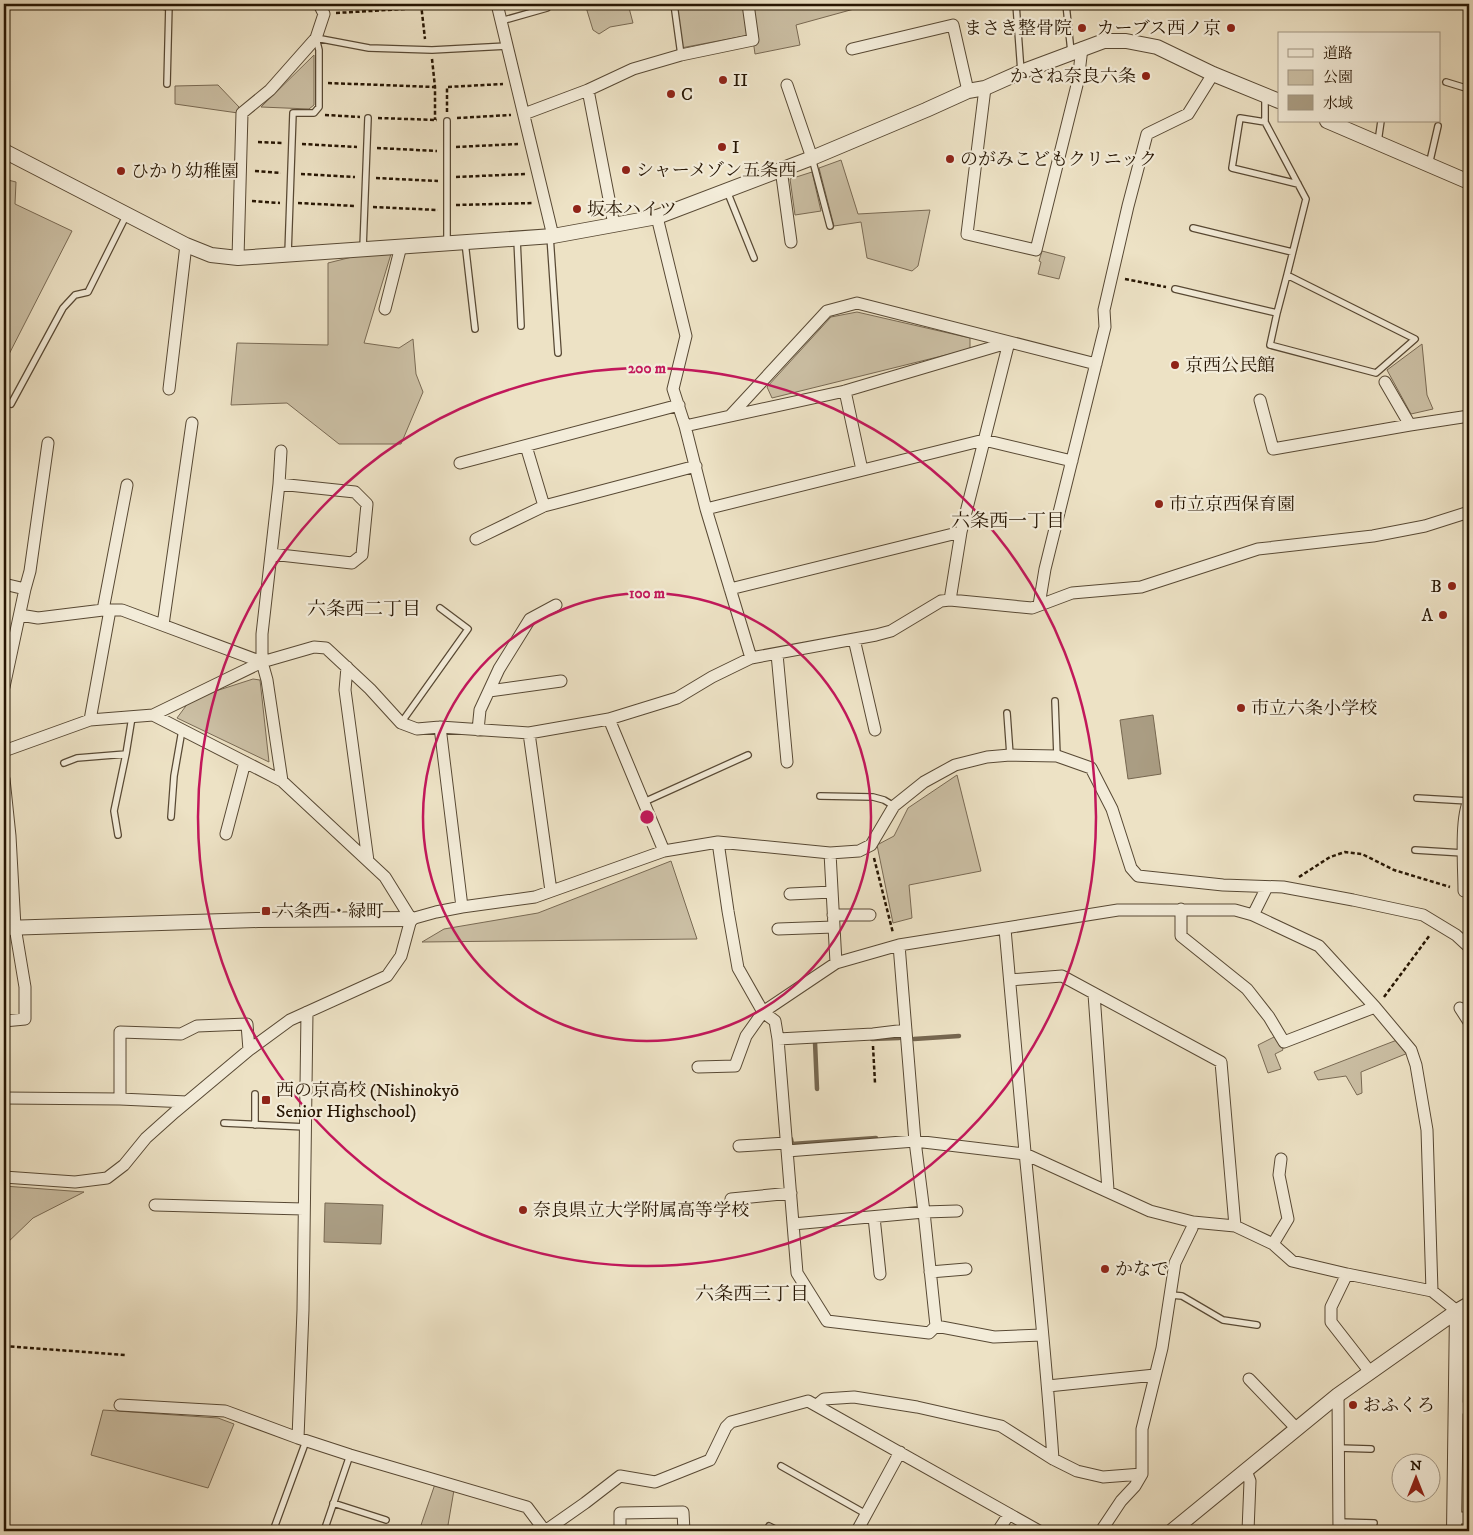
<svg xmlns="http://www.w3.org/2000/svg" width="1473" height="1535" viewBox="0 0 1473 1535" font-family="'IM FELL DW Pica','Noto Serif JP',serif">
  <rect width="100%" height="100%" fill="#ede2c5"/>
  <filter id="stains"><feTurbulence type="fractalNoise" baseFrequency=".004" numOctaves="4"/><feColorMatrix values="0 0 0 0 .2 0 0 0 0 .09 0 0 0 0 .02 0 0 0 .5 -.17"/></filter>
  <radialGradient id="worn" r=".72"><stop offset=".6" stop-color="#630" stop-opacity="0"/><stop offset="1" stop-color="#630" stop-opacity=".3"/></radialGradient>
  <path fill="#cbbfa4" stroke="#796a54" d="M585,4H628L633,23L610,27L599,34L593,30Z
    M674,4H747L749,35L681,48Z
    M748,4H851L854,9L796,25L800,45L755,54Z
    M314,55V105L309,109L261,107Z
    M218,85L239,107L238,113L175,104V86Z
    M841,160L858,214L930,210L918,266L912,271L867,258L861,222L834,226L819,168Z
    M812,172L821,211L795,215L790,179Z
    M4,179L16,182L15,204L72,231L4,364Z
    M1042,251L1065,257L1059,279L1038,274L1041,262L1039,261Z
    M391,254L364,343L399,348L413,339L416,374L423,392L401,444H339L287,403L231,405L237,343L328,345V263L360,255Z
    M857,312L970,338V349L772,398L767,387L831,317Z
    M1422,344L1427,395L1433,409L1411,414L1387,370Z
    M253,679L260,680L269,762L177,718L191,699Z
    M957,775L981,871L909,885L912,918L893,923L877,845L894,836L908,808Z
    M671,861L697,939L422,942L444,929L538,913Z
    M1276,1036L1283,1050L1275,1054L1281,1069L1268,1073L1258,1045Z
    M1397,1040L1408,1053L1361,1072L1362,1093L1357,1095L1346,1076L1318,1080L1314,1072Z
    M4,1186L84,1192L33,1218L4,1246Z
    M103,1410L218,1418L234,1424L208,1488L91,1455Z
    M435,1484L454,1490L447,1531H419Z"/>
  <path fill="#aa9d83" stroke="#766750" d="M1153,715L1161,774L1128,779L1120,720Z
    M325,1203L383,1205L381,1244L324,1242Z"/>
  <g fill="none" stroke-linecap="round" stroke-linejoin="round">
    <path stroke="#766750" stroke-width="4.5" d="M872,1039L899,1038
      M914,1039L959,1036
      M815,1042L817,1089
      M791,1139L792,1144L876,1138"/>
    <g stroke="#584934" stroke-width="8">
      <path id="service" d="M674,4L681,55
        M1016,4L1021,72
        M1066,4L1071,52
        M501,21L547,8
        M1446,82L1469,89
        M167,84L169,4
        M447,121V243
        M1265,122L1240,118L1232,168L1298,184
        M1378,142L1381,121
        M812,158L830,226
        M1429,165L1438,126
        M727,191L754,258
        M1193,228L1292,252
        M550,236L558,353
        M517,239L521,326
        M465,242L475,329
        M363,248L368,118
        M288,254L293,113H314L319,107V50L316,38L369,48L432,50L507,46
        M1175,289L1277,313L1270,345L1376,373L1415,339L1287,275L1306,199L1265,122V97
        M1277,313L1287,275
        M11,404L63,308L75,295L88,292L127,214
        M1055,701L1057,756
        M1007,713L1010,755
        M401,723L468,629L440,608
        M64,763L77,758L126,754
        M820,796L873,797L884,800L894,806
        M1417,798L1469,801
        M644,802L748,755
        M171,817L174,776L182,730
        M118,835L114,811L126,754L132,717
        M1415,850L1463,853
        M255,1094V1125
        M224,1123L306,1127
        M1171,1295L1182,1296L1223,1320L1257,1325
        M1338,1448L1371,1449
        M781,1466L866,1514
        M333,1503L386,1520
        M1339,1522L1374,1523
        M769,1526L779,1531
        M98,1530L100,1531
        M273,1531L306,1441
        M324,1531L350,1455"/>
    </g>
    <g stroke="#584934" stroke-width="13">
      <path id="minor" d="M165,4H170
        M497,4L553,236
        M852,49L953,25L968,91
        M787,85L812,158
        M985,88L967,234L1036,250L1078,81L1082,48
        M524,114L588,90
        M781,169L791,242
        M657,217L686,336L673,389L685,426L706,509L751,658
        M614,225L588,90L633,69L681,55L753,40L748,4
        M238,258L242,113L270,90L316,38L324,14L319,4
        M385,309L401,246
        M1385,382L1410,425
        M169,389L186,245
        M845,391L862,470
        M1260,400L1273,449L1410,425L1469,416
        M731,415L827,311L857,303L1096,364
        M685,426L845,391L1007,343
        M526,446L544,506
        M460,463L679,405
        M279,484L281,451
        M706,509L984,440L1072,461
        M476,539L544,506L696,466
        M271,554L352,563L362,555L367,504L355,492L279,484L262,634V662L267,680L282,781
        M4,584L25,589
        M730,589L961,532
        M950,600L961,532L1009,342
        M1039,605L1045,569L1105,327L1104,310L1128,206L1147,134L1188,114L1213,74
        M103,610L127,485
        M20,615L38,618L103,610H122L262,662L314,647L326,648L370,689L401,723L417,729L440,727L529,733L609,719
        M163,625L192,423
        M854,639L875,730
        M777,654L787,762
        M347,667L345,690L368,861
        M4,687L25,589L30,571L48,443
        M489,691L561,681
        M153,715L262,662
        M90,720L110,610
        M440,727L462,907
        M478,730L480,710L499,669L530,619L556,605
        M529,733L551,891
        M4,751L90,720L153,715L282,781L385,877L411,919L401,956L387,976L290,1020L249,1050L175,1112L146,1138L124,1165L107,1178L75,1182L4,1177
        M4,779L10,836L15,927L25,987V1019L4,1021
        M226,834L245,762
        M718,842L728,911L738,968L763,1012L836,963L899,945L1118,910H1235L1253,915L1319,946L1375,1007L1411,1050L1416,1065L1427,1130L1432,1291L1457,1311
        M664,851L609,719L677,698L712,677L751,658L876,635L891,631L941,601L950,600L1032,608L1072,593L1141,587L1258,549L1373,536L1425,526L1469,512
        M830,853L836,963
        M1464,891C1464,869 1460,819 1469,801
        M790,894L832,892
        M1181,909V936L1247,989L1269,1017L1284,1042L1375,1007
        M833,915H870
        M1253,915L1267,887
        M411,919L436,912L462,907L535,897L664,851L718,842L830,853L859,851L871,845L894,806L924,782L955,765L987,757L1010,755L1057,756L1091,768L1112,809L1131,868L1138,876L1223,885L1283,887L1353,900L1423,915L1456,935L1469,947
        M778,929L834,927
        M1005,929C1012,1003 1018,1078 1025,1152C1035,1254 1046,1356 1053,1459
        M899,945L915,1141L924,1212L936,1326
        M1010,980L1062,976L1221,1062L1235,1226
        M1094,994L1108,1190
        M1460,1008L1469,1022
        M778,1039L873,1034L906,1030
        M698,1067L735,1066L746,1036L763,1012L775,1021L778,1039L797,1273L827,1321L929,1333L936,1326
        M4,1098L120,1099L187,1102
        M120,1099V1032L181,1034L197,1026L247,1024L249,1050
        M739,1146L786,1143
        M787,1151L915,1141L1025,1154L1150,1211L1193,1222
        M731,1199L791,1193
        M155,1205L304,1209
        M874,1217L880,1274
        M793,1224L924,1212L957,1211
        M1273,1244L1288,1219L1279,1175L1281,1159
        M930,1272L966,1269
        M1347,1274L1432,1291
        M936,1326L994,1337L1042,1335
        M1249,1379L1296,1428
        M1048,1386L1155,1375
        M1338,1395L1339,1531
        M120,1405L225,1411L298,1438L350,1455L527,1507L545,1531
        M817,1405L824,1399L854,1397L917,1407L1001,1426L1053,1459L1077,1471L1103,1477L1142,1474
        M1455,1408H1469
        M298,1438L303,1310L307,1012
        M1246,1471L1250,1481L1248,1531
        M1454,1518H1469
        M545,1531L585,1503L620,1476L655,1482L710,1460L726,1427L731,1422L808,1401L1039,1531
        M620,1531V1513L683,1512L684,1531
        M857,1531L900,1452
        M998,1531L1009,1514
        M1101,1531L1121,1501L1135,1486L1142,1474V1429L1162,1348L1175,1263L1192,1228L1193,1222L1235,1226L1273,1244L1292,1261L1347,1274L1331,1307V1322L1370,1372"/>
    </g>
    <g stroke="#584934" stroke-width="16">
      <path id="tertiary" d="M1327,121L1469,182
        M4,151L186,245L211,255L238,258L553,236L657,217L812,158L926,110L968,91L985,88L1021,72L1104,41H1126L1157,47L1213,74L1279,101
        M4,928L258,920L411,919
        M1172,1531L1338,1395L1457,1311L1469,1304
        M1454,1531L1457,1311"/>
    </g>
    <path stroke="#271603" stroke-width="2.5" stroke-dasharray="4 2.5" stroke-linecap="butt" d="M421,4L425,39
      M336,13L422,8L458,4
      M432,59L435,87V120
      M328,83L435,87
      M447,112V87L503,84
      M325,115L360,117
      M378,118L437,120
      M457,118L511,115
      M258,142L282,143
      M302,144L357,147
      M456,147L518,144
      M377,148L437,151
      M255,171L281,173
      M301,174L355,177
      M456,177L525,174
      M376,178L438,181
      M252,201L280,203
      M298,203L355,206
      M456,205L533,203
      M373,207L438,210
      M1125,279L1166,287
      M874,858L893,933
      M1299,877L1330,857L1345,852L1362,854L1394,870L1450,887
      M1384,997L1430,935
      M873,1046L875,1083
      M4,1346L125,1355"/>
    <use href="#service" stroke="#f3ecd9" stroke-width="5.5"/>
    <use href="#minor" stroke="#f3ecd9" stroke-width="11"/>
    <use href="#tertiary" stroke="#f3ecd9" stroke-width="14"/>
  </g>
  <g fill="none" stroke="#c2185b" stroke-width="2.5">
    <circle cx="647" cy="817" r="224"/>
    <circle cx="647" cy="817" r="449"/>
  </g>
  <g fill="#8f2418" stroke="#f3ecd9" stroke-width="2">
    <circle cx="1082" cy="28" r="5"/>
    <circle cx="1231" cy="28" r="5"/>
    <circle cx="1146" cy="76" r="5"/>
    <circle cx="723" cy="80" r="5"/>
    <circle cx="671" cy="94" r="5"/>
    <circle cx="722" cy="147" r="5"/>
    <circle cx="950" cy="159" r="5"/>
    <circle cx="626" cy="170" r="5"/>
    <circle cx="121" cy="171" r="5"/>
    <circle cx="577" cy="209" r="5"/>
    <circle cx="1175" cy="365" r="5"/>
    <circle cx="1159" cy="504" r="5"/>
    <circle cx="1452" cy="586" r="5"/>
    <circle cx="1443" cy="615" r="5"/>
    <circle cx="1241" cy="708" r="5"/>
    <rect x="261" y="906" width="10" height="10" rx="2.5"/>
    <rect x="261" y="1095" width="10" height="10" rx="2.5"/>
    <circle cx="523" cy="1210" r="5"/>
    <circle cx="1105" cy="1269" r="5"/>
    <circle cx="1353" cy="1405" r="5"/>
  </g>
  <g text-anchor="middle" stroke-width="4.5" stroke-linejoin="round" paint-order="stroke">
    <g font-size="18" fill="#271603" stroke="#f3ecd9" text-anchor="start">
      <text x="1072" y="34" text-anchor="end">まさき整骨院</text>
      <text x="1221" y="34" text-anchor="end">カーブス西ノ京</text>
      <text x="1136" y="82" text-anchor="end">かさね奈良六条</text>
      <text x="733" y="86">II</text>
      <text x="681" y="100">C</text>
      <text x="732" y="153">I</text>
      <text x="960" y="165">のがみこどもクリニック</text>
      <text x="636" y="176">シャーメゾン五条西</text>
      <text x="131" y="177">ひかり幼稚園</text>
      <text x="587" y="215">坂本ハイツ</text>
      <text x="1185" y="371">京西公民館</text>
      <text x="1169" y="510">市立京西保育園</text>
      <text x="1442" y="592" text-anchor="end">B</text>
      <text x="1433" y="621" text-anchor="end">A</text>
      <text x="1251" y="714">市立六条小学校</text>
      <text x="276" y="917">六条西・緑町</text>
      <text x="276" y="1096">西の京高校 (Nishinokyō<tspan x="276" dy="21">Senior Highschool)</tspan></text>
      <text x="533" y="1216">奈良県立大学附属高等学校</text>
      <text x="1115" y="1275">かなで</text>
      <text x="1363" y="1411">おふくろ</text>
    </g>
    <g font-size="19" fill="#271603" stroke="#f3ecd9">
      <text x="1008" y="527">六条西一丁目</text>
      <text x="364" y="615">六条西二丁目</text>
      <text x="752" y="1300">六条西三丁目</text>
    </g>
  </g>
  <circle cx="647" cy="817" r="8" fill="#c2185b" stroke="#f3ecd9" stroke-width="2.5"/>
  <g font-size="15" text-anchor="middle" font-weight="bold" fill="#c2185b" stroke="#f3ecd9" stroke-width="4.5" stroke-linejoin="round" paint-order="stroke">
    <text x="647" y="373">200 m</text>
    <text x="647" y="598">100 m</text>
  </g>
  <rect width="1473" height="1535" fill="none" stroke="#ede2c5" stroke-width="20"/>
  <rect x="5" y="5" width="1463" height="1525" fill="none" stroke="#271603" stroke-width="2.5"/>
  <rect x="10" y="10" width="1453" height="1515" fill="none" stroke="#271603"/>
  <rect x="1278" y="32" width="162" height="90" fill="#f3ecd9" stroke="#a19683"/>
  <rect x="1288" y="49" width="25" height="8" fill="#f3ecd9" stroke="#a19683"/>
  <text x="1323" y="58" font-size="15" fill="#271603">道路</text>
  <rect x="1288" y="70" width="25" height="15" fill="#cbbfa4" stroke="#a19683"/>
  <text x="1323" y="82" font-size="15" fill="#271603">公園</text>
  <rect x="1288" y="95" width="25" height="15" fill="#aa9d83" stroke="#a19683"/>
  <text x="1323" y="108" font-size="15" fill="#271603">水域</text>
  <g transform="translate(1416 1478)"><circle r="24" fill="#f3ecd9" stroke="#a19683"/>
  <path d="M0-4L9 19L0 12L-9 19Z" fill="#8f2418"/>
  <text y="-8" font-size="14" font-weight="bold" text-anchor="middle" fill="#271603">N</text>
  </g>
  <rect width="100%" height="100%" filter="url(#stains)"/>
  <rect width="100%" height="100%" fill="url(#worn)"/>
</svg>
